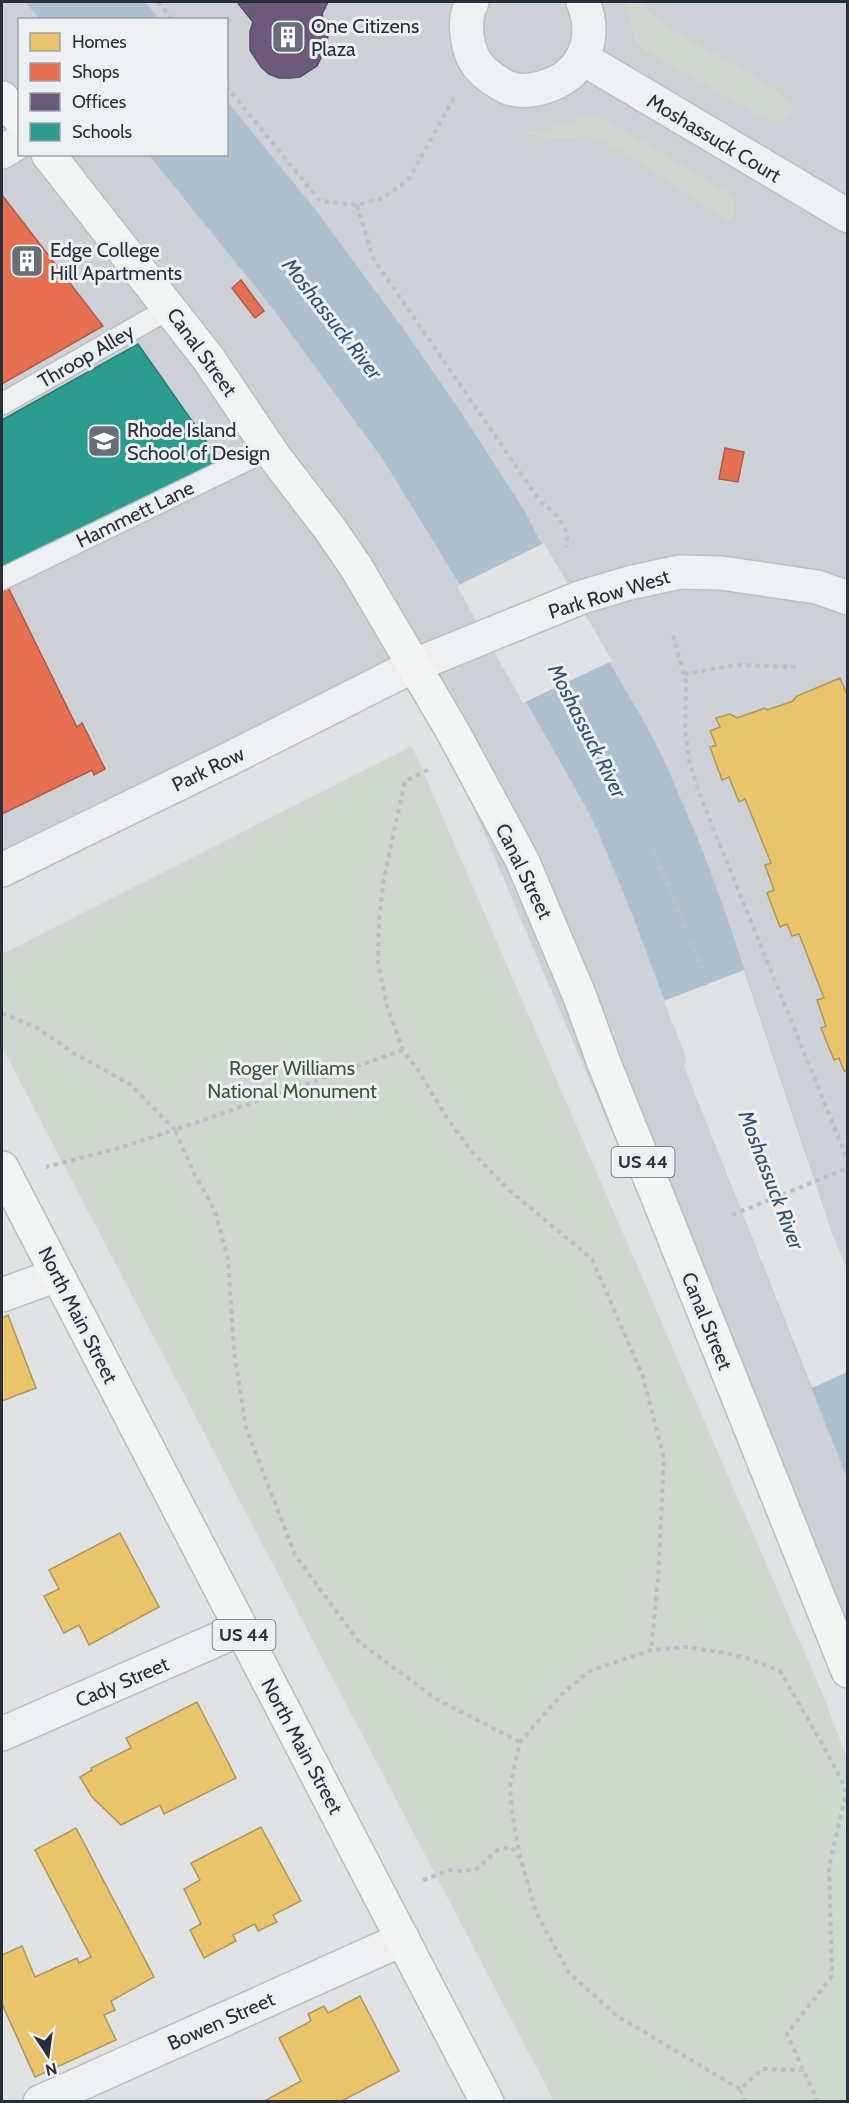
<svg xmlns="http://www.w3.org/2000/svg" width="849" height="2103" viewBox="0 0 849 2103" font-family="Cabin,sans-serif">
  <rect width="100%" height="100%" fill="#dfe1e3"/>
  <path fill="#cdd1d6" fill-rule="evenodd" d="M2,2H847V1683L414,669L2,858ZM20,20H226V154H20Z"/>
  <path fill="#d0d7cf" d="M625,2H638C654,17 672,30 691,41C711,53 789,91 793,110L788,118L769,121L646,51L636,41Z
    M586,117H595L609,122L730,194C737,204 735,212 730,222L634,158L595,137L587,135L576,138H560L544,137L523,132L543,131Z
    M412,746L826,1702L847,1759V2101H554L2,1047V954Z"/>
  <path fill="#aec0cd" d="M25,2H145L159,19H40Z
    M227,101L315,209L402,327L459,409L526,513L547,555L647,727L665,762L704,854L729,923L832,1233L847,1269V1478L684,1067L686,1058L632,914L599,834L588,811L460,585L384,461L270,305L149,155L226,154Z"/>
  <path fill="#dfe1e3" d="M544,543L612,661L523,703L457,586Z
    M744,970L832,1233L847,1269V1372L812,1388L684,1067L686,1058L664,1001Z"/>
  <path fill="#e9c46a" stroke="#af985c" stroke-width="1.5" d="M840,678L848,697V1070L844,1071L839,1058L834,1060L821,1028L826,1026L817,1000L824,998L799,934L792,936L787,924L780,927L767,893L774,890L765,865L771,863L745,799L739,802L729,777L722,780L710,747L716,745L710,731L720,727L716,718L730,714L737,718L765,708L767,710L793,701L797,696Z
    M8,1315L36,1388L2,1401V1318Z
    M120,1533L159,1607L89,1645L79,1625L64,1633L44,1596L59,1589L49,1570Z
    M197,1702L236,1778L164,1814L160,1805L121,1825L92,1797L80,1777L92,1770L91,1768L131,1748L126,1738Z
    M261,1827L301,1901L273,1915L277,1922L258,1931L255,1924L233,1935L236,1941L204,1958L190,1930L201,1924L184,1889L200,1880L191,1863Z
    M76,1828L154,1977L111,2001L115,2010L104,2015L116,2040L35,2077L2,2004V1955L22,1946L35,1977L77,1958L79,1963L91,1957L35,1850Z
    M360,1996L399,2071L340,2102H263L301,2081L279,2038L311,2021L308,2014L324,2006L328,2013Z"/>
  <path fill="#e76f51" stroke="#ad5c4a" stroke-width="1.5" d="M2,195L103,326L2,384Z
    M241,280L264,311L255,318L232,288Z
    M725,448L744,452L738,482L719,479Z
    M6,583L77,727L82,723L105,769L94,775L92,770L2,814V585Z"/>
  <path fill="#6d597a" stroke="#584d67" stroke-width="1.5" d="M237,2H328L322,14L328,34L327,45L317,66L300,77L290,78H279L269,74L261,67L250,50V31L253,22Z"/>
  <path fill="#2a9d8f" stroke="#297c76" stroke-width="1.5" d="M138,344L220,461L2,570V420Z"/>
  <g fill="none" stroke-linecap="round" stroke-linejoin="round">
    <g stroke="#bdbfc1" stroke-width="24">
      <path id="service" d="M2,404L170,308
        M2,579L269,449"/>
    </g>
    <g stroke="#bdbfc1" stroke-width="36">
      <path id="minor" d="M472,2C465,16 465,30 469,46C472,60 481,71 493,79C498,82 504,87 509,88C523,93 537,90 550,85C586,71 597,36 583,2
        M582,58L848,216
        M2,152L20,141
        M2,1295L57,1275
        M2,1734L241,1629
        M40,2102L403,1939"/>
    </g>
    <g stroke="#bdbfc1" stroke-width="36">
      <path id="tertiary" d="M2,870L229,759L413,666L582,597L629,583L680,572L721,573L817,587L848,598"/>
    </g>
    <g stroke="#bbbec1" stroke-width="36">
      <path id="primary" d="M2,98L20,119
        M48,154L208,358L274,456L330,529L356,567L453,732L522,860L580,997L604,1063L848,1671
        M2,1168L487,2102"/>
    </g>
    <path stroke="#bdc0c4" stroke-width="4" stroke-dasharray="4.5 4.5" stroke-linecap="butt" d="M158,2L173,20
      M226,86L320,201L357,205L383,198L409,179L454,97
      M357,205L373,258L540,501C556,514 569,525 567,547
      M673,635L686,682L685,731L690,765L703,803L848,1161
      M684,674L736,665L796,667
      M428,770L405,781L384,878L379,920L378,963L387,1006L403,1050L420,1073L445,1115L472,1152L509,1190L592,1259L642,1374L664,1458L658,1580L651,1650
      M653,849L708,984
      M2,1013L39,1029L72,1052L130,1084L175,1130L115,1149L46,1167
      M403,1050L175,1130L194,1173L215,1211L228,1259L234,1351L246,1428L295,1555L359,1642L436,1699L520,1742
      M732,1215L848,1168
      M423,1880L450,1870L459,1871L475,1870L498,1850L511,1847L519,1857
      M740,2089L617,2016L569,1973L536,1912L520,1857L512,1812L510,1787L520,1742L565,1691L590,1671L651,1650L687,1647L719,1652L747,1658L780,1671L820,1740L840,1777L848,1796
      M746,2102L740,2089L763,2069L804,2070
      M818,2102L787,2034L832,1976L829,1867L846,1793"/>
    <use href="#service" stroke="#eeeff0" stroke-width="21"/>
    <use href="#minor" stroke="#eeeff0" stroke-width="33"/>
    <use href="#tertiary" stroke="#eeeff0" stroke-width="33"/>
    <use href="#primary" stroke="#f3f4f4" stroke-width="33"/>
  </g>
  <defs>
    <g id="building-square" transform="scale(1.725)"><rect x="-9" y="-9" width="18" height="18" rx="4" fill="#676e76" stroke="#ecf0f3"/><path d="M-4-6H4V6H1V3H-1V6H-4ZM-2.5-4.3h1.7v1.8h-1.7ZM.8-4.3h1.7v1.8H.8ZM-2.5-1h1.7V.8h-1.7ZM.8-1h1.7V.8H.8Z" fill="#fff"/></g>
    <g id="university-square" transform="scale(1.725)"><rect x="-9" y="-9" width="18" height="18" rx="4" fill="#676e76" stroke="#ecf0f3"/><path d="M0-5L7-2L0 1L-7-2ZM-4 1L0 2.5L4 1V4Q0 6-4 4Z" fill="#fff"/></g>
  </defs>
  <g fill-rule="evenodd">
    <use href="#building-square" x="288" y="37"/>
    <use href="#building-square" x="27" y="261"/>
    <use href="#university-square" x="104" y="441"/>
  </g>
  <g text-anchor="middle" stroke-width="6" stroke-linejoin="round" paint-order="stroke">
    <g fill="#ecf0f3" stroke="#626a72" stroke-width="1.5">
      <rect x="611.5" y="1147" width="63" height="30" rx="4.5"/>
      <rect x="212.5" y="1620" width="63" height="30" rx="4.5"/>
    </g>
    <g font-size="18" font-weight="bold" fill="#27303b">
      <text x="643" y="1168">US 44</text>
      <text x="244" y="1641">US 44</text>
    </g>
    <g font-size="20" fill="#27303b" stroke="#ecf0f3" text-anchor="start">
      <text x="311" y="33">One Citizens<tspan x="311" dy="23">Plaza</tspan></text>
      <text x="50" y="257">Edge College<tspan x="50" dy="23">Hill Apartments</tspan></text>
      <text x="127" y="437">Rhode Island<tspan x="127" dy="23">School of Design</tspan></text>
    </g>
    <g font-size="20" fill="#27303b" stroke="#ecf0f3">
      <text transform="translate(714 138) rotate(31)" y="7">Moshassuck Court</text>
      <text transform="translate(202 352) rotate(54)" y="7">Canal Street</text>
      <text transform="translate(86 356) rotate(-30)" y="7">Throop Alley</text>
      <text transform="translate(135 514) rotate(-26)" y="7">Hammett Lane</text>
      <text transform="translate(609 594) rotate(-17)" y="7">Park Row West</text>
      <text transform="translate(208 769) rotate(-26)" y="7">Park Row</text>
      <text transform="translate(524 871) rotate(64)" y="7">Canal Street</text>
      <text transform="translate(78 1315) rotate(63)" y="7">North Main Street</text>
      <text transform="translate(707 1321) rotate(68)" y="7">Canal Street</text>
      <text transform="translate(122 1682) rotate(-23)" y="7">Cady Street</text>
      <text transform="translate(302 1746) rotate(62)" y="7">North Main Street</text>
      <text transform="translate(221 2021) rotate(-24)" y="7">Bowen Street</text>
    </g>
    <g font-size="20" fill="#3e5635" stroke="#ecf0f3">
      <text x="292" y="1075">Roger Williams<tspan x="292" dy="23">National Monument</tspan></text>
    </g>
    <g font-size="21" font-style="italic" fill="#34526c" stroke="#ecf0f3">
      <text transform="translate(332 319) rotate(52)" y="7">Moshassuck River</text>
      <text transform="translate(587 731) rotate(63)" y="7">Moshassuck River</text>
      <text transform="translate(771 1180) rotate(69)" y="7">Moshassuck River</text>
    </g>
  </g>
  <rect width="849" height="2103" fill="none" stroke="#27303b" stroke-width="6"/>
  <rect x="18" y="18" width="210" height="138" fill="#ecf0f3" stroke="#9da3a9" stroke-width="1.5"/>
  <rect x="30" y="33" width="30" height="18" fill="#e9c46a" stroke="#9da3a9" stroke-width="1.5"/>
  <text x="72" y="48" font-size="18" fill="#27303b">Homes</text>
  <rect x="30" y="63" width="30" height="18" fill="#e76f51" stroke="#9da3a9" stroke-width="1.5"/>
  <text x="72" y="78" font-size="18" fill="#27303b">Shops</text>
  <rect x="30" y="93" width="30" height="18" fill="#6d597a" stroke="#9da3a9" stroke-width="1.5"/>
  <text x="72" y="108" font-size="18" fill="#27303b">Offices</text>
  <rect x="30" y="123" width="30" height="18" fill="#2a9d8f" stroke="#9da3a9" stroke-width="1.5"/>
  <text x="72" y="138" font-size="18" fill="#27303b">Schools</text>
  <g transform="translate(48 2055) rotate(167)" stroke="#ecf0f3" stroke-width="4.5" paint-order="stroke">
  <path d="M0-4.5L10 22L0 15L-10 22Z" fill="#27303b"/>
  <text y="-9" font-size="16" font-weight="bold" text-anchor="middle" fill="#27303b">N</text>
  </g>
</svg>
